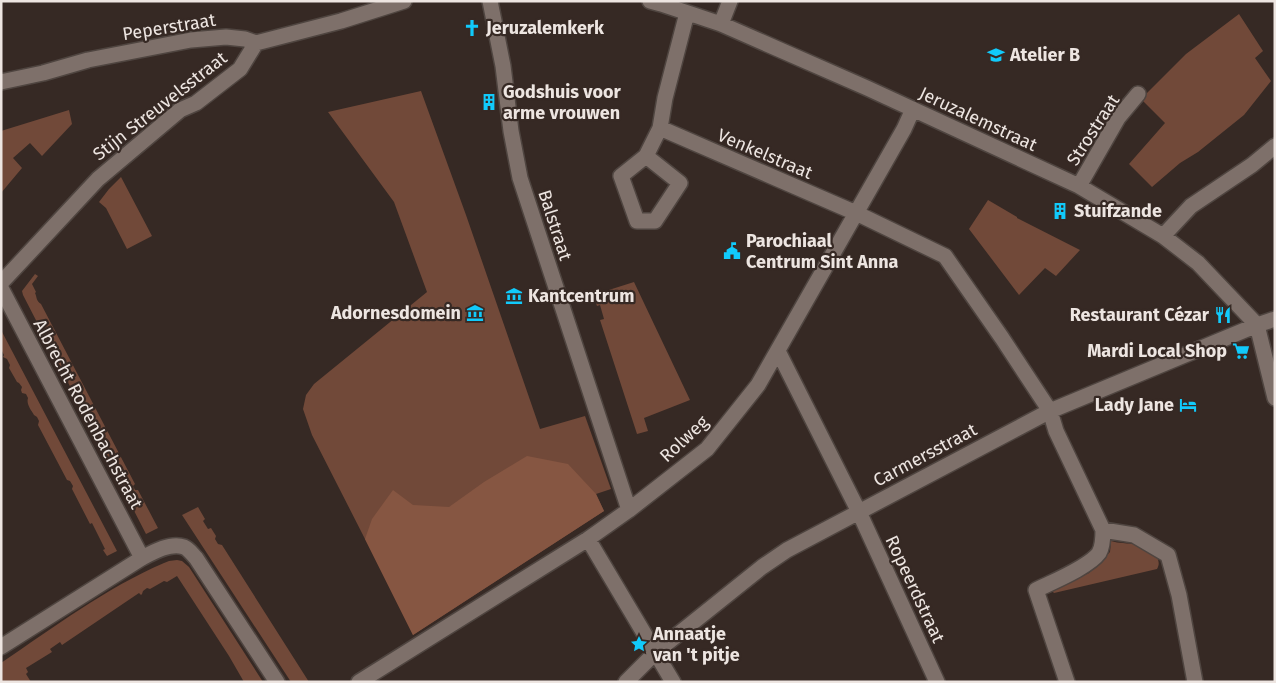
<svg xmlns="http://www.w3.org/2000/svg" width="1276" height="683" viewBox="0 0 1276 683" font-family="'Fira Sans',sans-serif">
  <rect width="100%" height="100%" fill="#362924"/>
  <path fill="#714939" d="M1239,14L1263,51L1255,58L1271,81L1244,115L1198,152L1180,163L1152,187L1129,164L1165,123L1141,99L1186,54Z
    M421,91L466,215L540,429L585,416L611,489L596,494L604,511L413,635L365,539L312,435L303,409L306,395L314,384L427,292L394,202L328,112Z
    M69,110L72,124L42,156L30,143L13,158L22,168L1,193V149H2L1,146V131Z
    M121,177L152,236L127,249L106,208L99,202L109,189Z
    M988,200L1017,217V218L1080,250L1056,276L1045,268L1019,295L969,229Z
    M35,274L38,276L32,284L36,292L35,293C37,297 36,301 41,304L135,484L133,486L135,490H138L158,528L146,534L23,295L22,291Z
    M634,282L690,400L644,418L648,431L637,434L600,320L604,319L600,305L597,306L593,295Z
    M1,330L117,551L107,556L103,550L105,549L92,523L90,524L72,489L73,486L70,481L67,480L38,425L39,421L37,417L34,415C31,410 26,404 28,398L26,394L22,393L21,390L22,387L19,383L17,382L9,368L10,365L7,359L3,357L4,355L1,349Z
    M198,507L205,519L203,521L208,529L211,528L216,536L215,539L218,544L222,545L309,682H291L182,515Z
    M1111,541C1115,542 1119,543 1123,543C1128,544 1134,543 1138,545C1148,548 1164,557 1157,569L1054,593L1052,591L1059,586L1089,573L1110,552Z
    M177,560L182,561L189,567L263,682H244L229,656L177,576L167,582L164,581L150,589L147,588L143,591L142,594L141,595L139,593L62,645L60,642L50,649L52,652L26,668L28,672L26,674L31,682H1V663C54,627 106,588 164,563L169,561Z"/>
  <path fill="#865642" d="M527,456L568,464L596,494L604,511L413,635L365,539L372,519L393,490L413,505L449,507L484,482Z"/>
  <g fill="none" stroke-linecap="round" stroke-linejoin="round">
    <g stroke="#4f4540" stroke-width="18">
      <path id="minor" d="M490,1L503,66L511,131L520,178L629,510
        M650,1L661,4L721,24L867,88L1079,186L1163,236L1198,263L1257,325L1275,398
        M721,24L730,1
        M1,82L43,73L88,60L191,40L226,37L245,39L256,43L341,21L404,1
        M660,128L856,213L945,256L1002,338L1050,411L1056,431L1103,530L1134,535L1168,555L1179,595L1195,682
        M646,156L680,183L655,221H637L621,176L646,156L660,128L665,98L687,13
        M1079,186L1118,118L1138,94
        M1163,236L1191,206L1252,165L1275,146
        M1,283L98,179L180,110L196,103L240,69L256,43
        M1,288L142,558
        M778,351L859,512L937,682
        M588,539L673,682
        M1,647L142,558C153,552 171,542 184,547C189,549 192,554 196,558L277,682
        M359,682L588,539L629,510L707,449L758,385L904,129L913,109
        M626,682L656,652L762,567L787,550L1050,411L1257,325L1275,319
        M1067,682L1036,590C1052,582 1089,567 1099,553C1103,546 1103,537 1103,530"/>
    </g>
    <use href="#minor" stroke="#7e706a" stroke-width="15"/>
  </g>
  <defs>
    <g id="church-bare" transform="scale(1.35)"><path d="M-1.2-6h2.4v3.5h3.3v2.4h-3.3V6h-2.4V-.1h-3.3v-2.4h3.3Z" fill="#11cafb" stroke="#362924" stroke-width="2.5" paint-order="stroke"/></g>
    <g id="school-bare" transform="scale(1.35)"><path d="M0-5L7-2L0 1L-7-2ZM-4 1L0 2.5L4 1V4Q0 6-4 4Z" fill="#11cafb" stroke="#362924" stroke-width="2.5" paint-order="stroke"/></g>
    <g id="building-bare" transform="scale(1.35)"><path d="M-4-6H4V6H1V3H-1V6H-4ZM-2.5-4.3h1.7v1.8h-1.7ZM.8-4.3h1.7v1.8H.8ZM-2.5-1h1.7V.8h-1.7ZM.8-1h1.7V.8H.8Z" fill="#11cafb" stroke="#362924" stroke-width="2.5" paint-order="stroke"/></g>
    <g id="civic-bare" transform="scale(1.35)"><path d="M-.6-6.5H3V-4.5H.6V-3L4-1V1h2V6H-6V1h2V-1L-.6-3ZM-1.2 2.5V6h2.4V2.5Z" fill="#11cafb" stroke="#362924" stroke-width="2.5" paint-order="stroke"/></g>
    <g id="museum-bare" transform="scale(1.35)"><path d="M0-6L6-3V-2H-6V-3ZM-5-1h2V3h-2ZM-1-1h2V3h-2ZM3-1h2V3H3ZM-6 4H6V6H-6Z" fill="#11cafb" stroke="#362924" stroke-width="2.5" paint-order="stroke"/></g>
    <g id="restaurant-bare" transform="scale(1.35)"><path d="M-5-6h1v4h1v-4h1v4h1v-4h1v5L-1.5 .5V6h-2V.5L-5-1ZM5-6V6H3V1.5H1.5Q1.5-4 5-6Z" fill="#11cafb" stroke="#362924" stroke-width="2.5" paint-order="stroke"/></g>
    <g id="supermarket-bare" transform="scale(1.35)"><path d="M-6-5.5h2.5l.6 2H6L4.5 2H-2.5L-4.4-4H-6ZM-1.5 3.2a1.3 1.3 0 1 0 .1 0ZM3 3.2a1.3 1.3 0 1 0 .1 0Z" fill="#11cafb" stroke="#362924" stroke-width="2.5" paint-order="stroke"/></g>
    <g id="hotel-bare" transform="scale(1.35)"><path d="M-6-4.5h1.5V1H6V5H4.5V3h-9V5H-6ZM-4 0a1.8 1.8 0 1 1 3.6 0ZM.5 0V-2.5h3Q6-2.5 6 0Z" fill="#11cafb" stroke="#362924" stroke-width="2.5" paint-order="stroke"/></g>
    <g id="sight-bare" transform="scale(1.35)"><path d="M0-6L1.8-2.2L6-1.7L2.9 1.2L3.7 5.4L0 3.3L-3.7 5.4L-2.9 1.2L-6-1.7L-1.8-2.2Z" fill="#11cafb" stroke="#362924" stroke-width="2.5" paint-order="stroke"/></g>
  </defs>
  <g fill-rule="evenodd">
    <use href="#church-bare" x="472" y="28"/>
    <use href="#school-bare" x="996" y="55"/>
    <use href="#building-bare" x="489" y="102"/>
    <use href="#building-bare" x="1060" y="211"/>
    <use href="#civic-bare" x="732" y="251"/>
    <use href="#museum-bare" x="514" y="296"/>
    <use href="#museum-bare" x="475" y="313"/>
    <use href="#restaurant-bare" x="1223" y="315"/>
    <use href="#supermarket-bare" x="1241" y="351"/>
    <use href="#hotel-bare" x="1188" y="405"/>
    <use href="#sight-bare" x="639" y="644"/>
  </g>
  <g text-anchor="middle" stroke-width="4.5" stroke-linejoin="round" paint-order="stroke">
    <g font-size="18" fill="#ede5e1" stroke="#362924">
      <text transform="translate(169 27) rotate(-9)" y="6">Peperstraat</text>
      <text transform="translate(160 106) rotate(-38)" y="6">Stijn Streuvelsstraat</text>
      <text transform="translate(978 119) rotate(25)" y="6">Jeruzalemstraat</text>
      <text transform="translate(1093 130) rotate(-57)" y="6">Strostraat</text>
      <text transform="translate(765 154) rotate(23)" y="6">Venkelstraat</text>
      <text transform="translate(555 225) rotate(72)" y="6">Balstraat</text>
      <text transform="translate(88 414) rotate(62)" y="6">Albrecht Rodenbachstraat</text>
      <text transform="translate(684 439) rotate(-43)" y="6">Rolweg</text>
      <text transform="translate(925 455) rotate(-28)" y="6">Carmersstraat</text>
      <text transform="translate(915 589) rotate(65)" y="6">Ropeerdstraat</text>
    </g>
    <g font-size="18" font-weight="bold" fill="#ede5e1" stroke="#362924" text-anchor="start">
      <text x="486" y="34">Jeruzalemkerk</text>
      <text x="1010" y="61">Atelier B</text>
      <text x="503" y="98">Godshuis voor<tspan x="503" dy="21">arme vrouwen</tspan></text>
      <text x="1074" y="217">Stuifzande</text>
      <text x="746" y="247">Parochiaal<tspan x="746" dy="21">Centrum Sint Anna</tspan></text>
      <text x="528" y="302">Kantcentrum</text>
      <text x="461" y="319" text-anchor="end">Adornesdomein</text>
      <text x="1209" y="321" text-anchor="end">Restaurant Cézar</text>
      <text x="1227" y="357" text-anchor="end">Mardi Local Shop</text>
      <text x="1174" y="411" text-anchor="end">Lady Jane</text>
      <text x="653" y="640">Annaatje<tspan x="653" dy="21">van 't pitje</tspan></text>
    </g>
  </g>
  <rect width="1276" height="683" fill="none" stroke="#ede5e1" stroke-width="5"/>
</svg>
